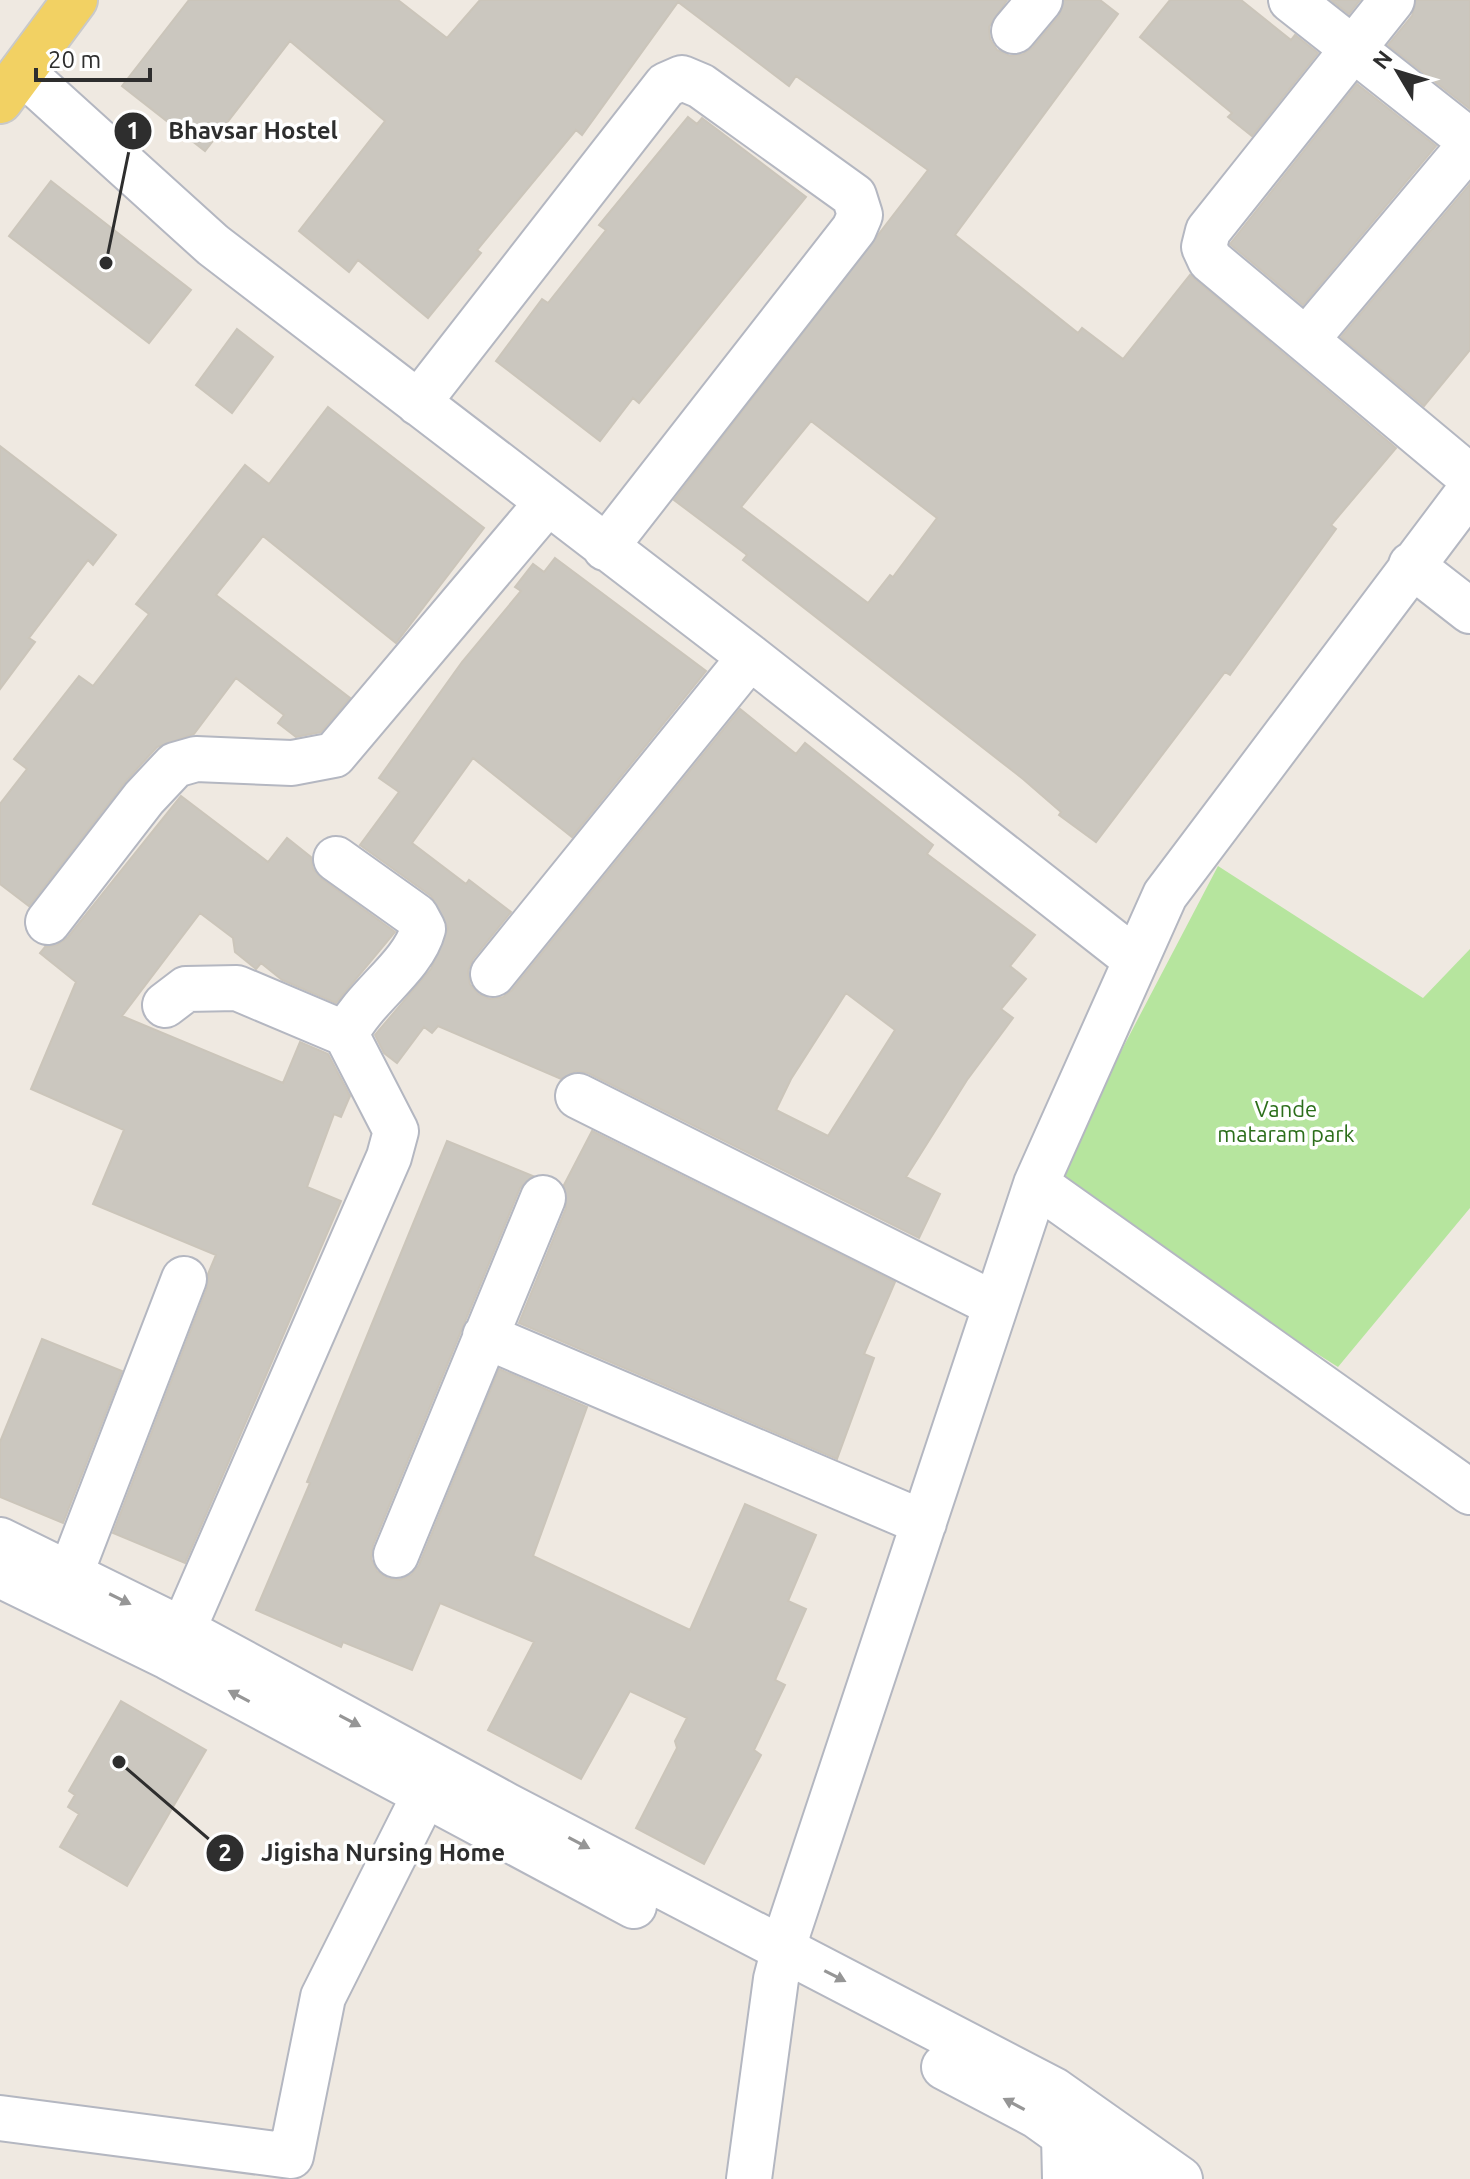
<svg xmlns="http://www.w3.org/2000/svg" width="1470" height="2179" viewBox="0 0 1470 2179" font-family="Ubuntu,sans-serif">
  <rect width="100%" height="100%" fill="#efe9e1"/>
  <path fill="#b6e59e" d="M1218,866L1423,998L1470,949V1208L1338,1367L1051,1185Z"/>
  <path fill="#cbc7bf" stroke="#cbc5ba" stroke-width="2" fill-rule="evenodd" d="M189,0H398L447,38L480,0H1007L989,27L990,39L997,50L1010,56L1023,54L1033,47L1059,16L1064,0H1100L1118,14L955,235L1078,333L1082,328L1123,359L1190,275L1396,448L1331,525L1336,529L1230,675L1225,672L1096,842L1059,815L1061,812L1023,779L743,560L747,555L674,500L928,170L796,76L789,86L678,2L582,135L576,130L477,250L481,253L428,318L358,260L349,272L299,231L385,121L290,41L205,151L122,86ZM811,421L937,518L893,577L890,575L868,603L741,507Z
    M1170,0H1241L1291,40L1295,35L1318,53L1252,136L1228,117L1232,113L1140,37Z
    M1331,0H1360L1349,14Z
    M1416,0H1470V109L1388,45L1412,16Z
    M1357,84L1436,146L1303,305L1230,244Z
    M688,117L697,124L702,118L806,197L639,403L633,398L600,441L496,361L542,299L548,303L606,230L599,225Z
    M51,181L191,290L149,343L9,236Z
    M1470,184V350L1424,406L1341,337Z
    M237,329L273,357L232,413L196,385Z
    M328,407L484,528L396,643L263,536L216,595L350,698L321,732L296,737L278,723L284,715L236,678L194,734L157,747L126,781L29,906L0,884V804L27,769L14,759L79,676L93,686L149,614L136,604L245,465L269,484Z
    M0,446L116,535L93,565L88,560L29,638L35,642L0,689Z
    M555,558L706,671L572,837L473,758L412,843L466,884L469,880L511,912L473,959L468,971L470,984L478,994L490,999L503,997L512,990L740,709L796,754L805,743L933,845L927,854L1035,935L1010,966L1026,979L1001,1009L1013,1018L967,1080L906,1177L940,1194L919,1238L588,1073L576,1071L561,1079L438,1026L432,1033L424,1027L397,1063L384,1053L375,1035L431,969L448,928L431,896L360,845L399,792L379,778L462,662L521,591L515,587L533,564L544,572ZM846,993L895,1030L828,1136L776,1110L791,1079Z
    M181,796L268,862L287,838L311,857L313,869L322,879L395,932L336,1003L282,980L261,963L256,969L235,952L233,938L200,913L122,1016L283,1083L300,1042L328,1054L350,1096L341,1117L334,1114L307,1187L341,1201L185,1563L113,1533L207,1288L208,1274L216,1255L93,1204L124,1130L31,1089L76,982L40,953L45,947L57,945L68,937Z
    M592,1131L895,1282L864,1354L874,1358L837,1459L519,1323L566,1208L564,1185Z
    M447,1141L533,1176L520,1188L373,1545L371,1559L377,1571L387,1578L400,1580L411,1575L419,1565L499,1369L587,1407L533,1556L690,1630L745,1504L816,1535L788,1601L806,1609L775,1680L785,1685L754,1750L761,1755L704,1864L636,1828L677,1748L675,1741L687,1718L630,1691L581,1779L488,1730L534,1642L440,1603L412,1670L343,1642L341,1647L256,1610L310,1483L307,1482Z
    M42,1339L122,1371L63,1523L0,1497V1442Z
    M121,1701L206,1750L127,1886L60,1847L79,1814L68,1807L75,1795L69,1791Z"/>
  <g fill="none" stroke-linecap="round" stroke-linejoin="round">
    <g stroke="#b4b7c1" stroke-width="48">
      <path id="street" d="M1291,0L1470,141
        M1392,0L1208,231L1204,247L1210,260L1470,477
        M1014,31L1040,0
        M22,72L213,245L750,657L1136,960
        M1306,340L1470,145
        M418,403L666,85L682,78L701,86L854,196L860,215L854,229L605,548
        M1411,565L1470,611
        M48,922L144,798L175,765L196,759L292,763L334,755L547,503
        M493,974L750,657
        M165,1005L186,989L237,988L346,1034
        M578,1096L996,1305
        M1036,1184L1470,1492
        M485,1336L924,1523
        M396,1555L543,1198
        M70,1575L184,1279
        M183,1630L389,1157L396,1131L346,1034C365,996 413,967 423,929L416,916L336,859
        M0,2118L291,2156L323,1997L424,1796
        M1064,2136L1065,2179
        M749,2179L776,1979L789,1929L1036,1184L1165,895L1470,490"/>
    </g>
    <g stroke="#b4b7c1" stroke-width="48">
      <path id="secondary" d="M0,1540L183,1630L506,1805L1054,2090L1180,2179
        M0,1575L168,1657L634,1906
        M944,2067L1037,2116L1125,2179"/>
    </g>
    <g stroke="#c9c9c9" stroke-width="48">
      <path id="primary" d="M0,101L75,0"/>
    </g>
    <use href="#street" stroke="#fff" stroke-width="44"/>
    <use href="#secondary" stroke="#fff" stroke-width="44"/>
    <use href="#primary" stroke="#f2d163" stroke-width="44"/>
  </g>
  <defs><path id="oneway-solid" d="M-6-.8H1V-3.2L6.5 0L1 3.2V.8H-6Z" transform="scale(2)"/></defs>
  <g fill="#969696">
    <use href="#oneway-solid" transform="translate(120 1599) rotate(26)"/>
    <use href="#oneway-solid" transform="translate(239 1696) rotate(-152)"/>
    <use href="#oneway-solid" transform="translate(350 1721) rotate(28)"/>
    <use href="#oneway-solid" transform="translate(579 1843) rotate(28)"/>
    <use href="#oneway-solid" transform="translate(835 1976) rotate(27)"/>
    <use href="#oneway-solid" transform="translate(1014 2104) rotate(-152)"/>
  </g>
  <g text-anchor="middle" stroke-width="7" stroke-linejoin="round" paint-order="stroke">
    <g font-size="22" fill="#2c6e1b" stroke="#fff">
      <text x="1286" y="1117">Vande<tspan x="1286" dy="25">mataram park</tspan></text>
    </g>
  </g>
  <path fill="none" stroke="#2e2e2e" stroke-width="3" d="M106 263L133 131M119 1762L225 1853"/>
  <g fill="#2e2e2e" stroke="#fff" stroke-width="3">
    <circle cx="106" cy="263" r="8"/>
    <circle cx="119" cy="1762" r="8"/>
    <circle cx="133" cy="131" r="20"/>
    <circle cx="225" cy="1853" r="20"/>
  </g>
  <g font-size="24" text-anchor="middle" font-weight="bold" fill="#fff">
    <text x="133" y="139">1</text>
    <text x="225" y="1861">2</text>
  </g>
  <g font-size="24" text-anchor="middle" font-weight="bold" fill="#2e2e2e" stroke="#fff" stroke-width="7" stroke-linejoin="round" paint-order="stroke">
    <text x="253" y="139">Bhavsar Hostel</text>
    <text x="383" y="1861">Jigisha Nursing Home</text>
  </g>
  <g transform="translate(1398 72) rotate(308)" stroke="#ffffff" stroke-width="6" paint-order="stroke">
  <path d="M0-6L14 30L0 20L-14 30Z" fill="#2e2e2e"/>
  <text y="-12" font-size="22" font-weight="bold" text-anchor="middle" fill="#2e2e2e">N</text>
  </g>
  <path d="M36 68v12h114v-12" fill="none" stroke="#2e2e2e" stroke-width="4"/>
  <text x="48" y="68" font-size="24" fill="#2e2e2e" stroke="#ffffff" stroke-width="6" paint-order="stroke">20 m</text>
</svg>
